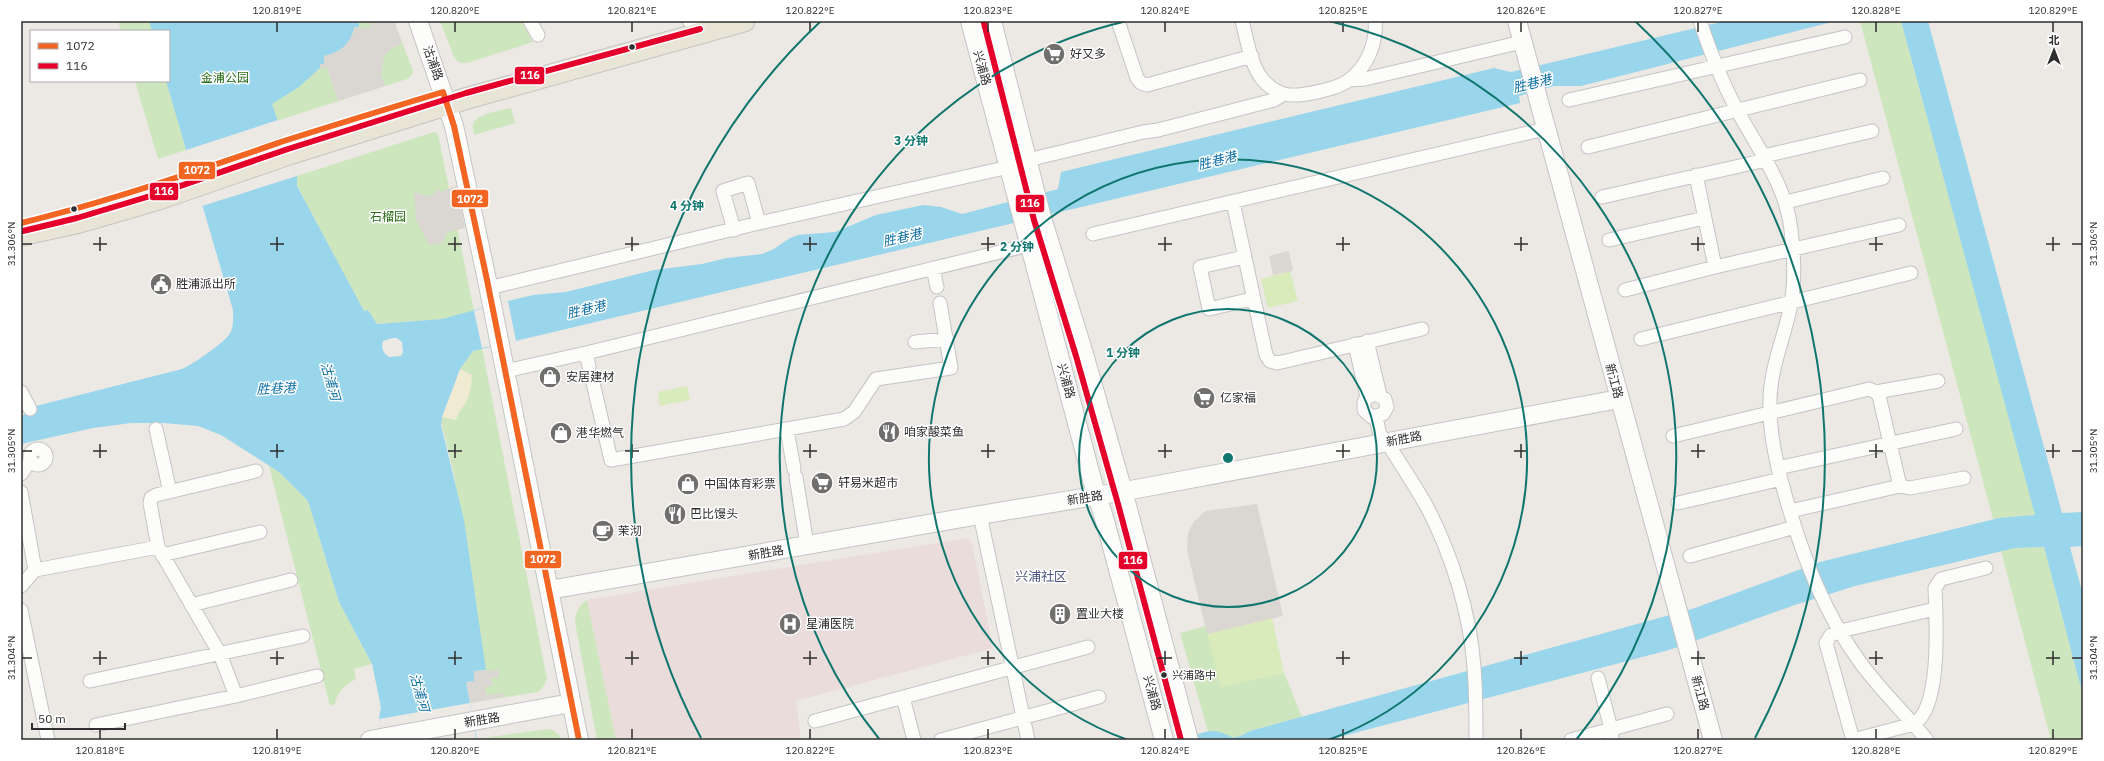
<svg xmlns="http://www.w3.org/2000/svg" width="2104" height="761" viewBox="0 0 2104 761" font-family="'IBM Plex Sans','Noto Sans SC',sans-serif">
  <rect width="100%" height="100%" fill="#ece8e4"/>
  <path fill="#e9dcdb" d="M967,538L972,543L993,648L796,701L801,740H616L587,600Z"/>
  <path fill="#cee6be" d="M118,21H394L413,71L412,75L407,79L158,159L135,81H169V31H121Z
    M440,21H521L533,42L467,63H460L455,59Z
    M1860,21H1901L2036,515L1993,519Z
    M511,108L515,123L474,135C474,132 472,128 473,125C473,115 502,110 511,108Z
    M434,132L438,134L474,311L442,319L377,324L368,310L364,312L297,186V176Z
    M482,348L547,679L543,687L538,692L470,703L486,670L453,470L441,421L460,369L473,351Z
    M269,466L279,472L308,501L339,602L372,664L354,669L356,679C344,686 338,691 335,704L330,706Z
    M2044,547L2083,696V740H2051L2001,551L2015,548Z
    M587,600L616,740H597L575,622C576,612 578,606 587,600Z
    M1206,626L1221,686L1284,673L1302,717L1250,731L1238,738H1232L1214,731L1208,732L1180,633Z
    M548,729C554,731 560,733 561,740L476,739Z"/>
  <path fill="#f0ead3" d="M460,369L472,375C471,383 471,393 467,400C463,408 458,412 456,420L442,417Z"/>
  <path fill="#d9eabb" d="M1290,271L1298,301L1268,308L1261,279Z
    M687,386L690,400L660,406L658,392Z
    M1272,618L1284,673L1221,687L1207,634Z"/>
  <path fill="#dad6d2" d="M371,21H394L402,43L388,51L384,57L381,74L385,86L338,101L327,68H320V64L324,56L339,51L345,45L354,27L370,28Z
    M456,186L465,228L448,232L445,235L443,243L429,245L416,220L414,192L428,196L434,194L438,189L441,192Z
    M1289,251L1293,271L1273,275L1269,256Z
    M1257,504L1283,616L1207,634L1187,550L1188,533L1194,521L1206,511Z
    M499,670V677L491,678L492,686L485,687L486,695L503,693V697L470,703L466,682L474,681L473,671Z"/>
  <path fill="#99d6ec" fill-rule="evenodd" d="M149,21H359V27H354C352,43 339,53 324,56V64H320V68L299,87L272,104L297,176V186L364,311L368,310L377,324L442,319L508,301L533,295L566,292L654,270L702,264L727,258L762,254L774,249L790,238L798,235L835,232L876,215L923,205L941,207L962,214L1058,189L1061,172L1494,68L1511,72L1725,21H1836L1581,86H1554L1519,96L1520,103L473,351L460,369L442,417L441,425L464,520L486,670L474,671V681L466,682L477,740H384L379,719L381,707L372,664L339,602L308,501L279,472L221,435L198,426L163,423H131L93,428L21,444V417L32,407L182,369C193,364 221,345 229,335C234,328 233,318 233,310L166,81H169V31H152ZM392,338H397L402,342L403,352L401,356L389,357C383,353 381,348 383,341Z
    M1901,21H1928L2062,513L2083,512V546L2070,547L2083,595V696L2044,547L2015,548L1855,586L1795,605L1669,650L1328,740H1180C1190,737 1205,730 1215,731C1235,735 1229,743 1250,731L1695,608L1820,562L1999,518L2035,515Z"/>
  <path fill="#ece8e4" d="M278,120L297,176L202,206L186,150Z
    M508,301L516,341L482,348L474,311Z
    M470,703L476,739L384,740L379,719Z"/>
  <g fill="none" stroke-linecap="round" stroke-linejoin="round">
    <g stroke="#c5c4c5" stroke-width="15">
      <path id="street" d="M530,21L538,35
        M689,21L704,32L705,30
        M1118,21L1137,78L1141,83L1147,85L1252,56
        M1242,21C1247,39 1250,63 1262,79C1267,85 1276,92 1284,94C1298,98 1338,89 1349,80C1367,67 1377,43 1375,21
        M1700,21C1710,51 1721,80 1736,108C1757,148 1786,184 1791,230C1794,253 1795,281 1791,304C1785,336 1770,368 1770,401C1769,434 1777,466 1786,498C1803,557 1824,613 1860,662C1880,690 1906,714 1927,740
        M1349,80L1365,79L1522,42
        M1569,100L1845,37
        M1588,147L1860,80
        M1764,156L1872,131
        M1028,160L1143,132L1158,130L1274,100L1284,94
        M1696,175L1715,267
        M1602,197L1766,160
        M1233,202L1266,355L1270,361L1277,363L1286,361L1422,329
        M1786,202L1883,178
        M734,230L723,191L748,183L759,223
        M1093,234L1545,129
        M1609,240L1704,218
        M1244,257L1200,267L1209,309L1252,299
        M933,268L937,287
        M488,288L759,223L1009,167
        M1625,290L1715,267L1899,225
        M1641,339L1911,273
        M1367,341L1380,395
        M915,342L947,339
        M1355,344L1367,397L1364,402V410L1372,417L1383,414L1387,407L1385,399L1376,394L1367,397
        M586,353L589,367
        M505,371L586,353L1029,245
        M593,383L611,460L844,419L854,412L876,379L951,368L940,303
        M21,392L30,409
        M1876,392L1938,381
        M1376,418L1380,435L1387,442C1400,464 1415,485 1427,507C1452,555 1470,613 1474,667C1476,691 1476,716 1476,740
        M156,429L170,492
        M787,430L794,469
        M1673,436L1869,389L1876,392L1879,396L1900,486L1910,488L1964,478
        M30 457a8 8 0 1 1 16 0a8 8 0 1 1-16 0Z
        M1778,468L1956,429
        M21,474L30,461
        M796,477L807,545
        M21,492L35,570L21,586
        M1678,503L1781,479
        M1790,511L1900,486
        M980,515L1028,740
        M162,555L260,532
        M1690,556L1795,527
        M35,570L158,547
        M191,605L291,580
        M21,610L48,740
        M1598,678L1611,729L1612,740
        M90,681L303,636
        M236,696L220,654L158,547L150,503L151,498L156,495L256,471
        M903,697L914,740
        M815,721L1088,647
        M96,725L236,696L317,676
        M941,740L1099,697
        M1571,740L1667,714
        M1853,740L1914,724C1942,707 1936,618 1935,588L1941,579L1986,568
        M1853,740L1826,643L1831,635L1840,631L1935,609"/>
    </g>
    <g stroke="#c5c4c5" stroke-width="20">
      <path id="secondary" d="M418,21L454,126L487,280L579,740
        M970,21L1094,487L1105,521L1164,740
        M992,21L1042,218L1084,354L1126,502L1189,740
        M1517,21L1713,740
        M549,590L980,515L1131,490L1619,399
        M370,740L571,703"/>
    </g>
    <g stroke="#c6c5c4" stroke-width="23">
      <path id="primary" d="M21,235L80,222L159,199L289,154L468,98L744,21"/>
    </g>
    <use href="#street" stroke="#fcfcfb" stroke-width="13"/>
    <use href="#secondary" stroke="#fcfcfb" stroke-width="18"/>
    <use href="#primary" stroke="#e8e4d6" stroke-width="21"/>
    <g stroke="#fff" stroke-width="9">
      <path id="bus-1" d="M21,223C111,201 197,171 284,141C337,124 390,108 443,92L454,126L487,280L579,740"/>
    </g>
    <g stroke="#fff" stroke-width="9">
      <path id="bus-2" d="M984,23L1034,220L1076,356L1118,504L1181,740
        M23,231L77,218L157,194L288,149L466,93L700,29"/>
    </g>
    <use href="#bus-1" stroke="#f26522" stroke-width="6"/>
    <use href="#bus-2" stroke="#e4002b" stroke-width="6"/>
  </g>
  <path fill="none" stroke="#2e2e2e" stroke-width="1.5" d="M277,22V32M455,22V32M632,22V32M810,22V32M988,22V32M1165,22V32M1343,22V32M1521,22V32M1698,22V32M1876,22V32M2053,22V32M100,237V251M277,237V251M455,237V251M632,237V251M810,237V251M988,237V251M1165,237V251M1343,237V251M1521,237V251M1698,237V251M1876,237V251M2053,237V251M22,244H32M93,244H107M270,244H284M448,244H462M625,244H639M803,244H817M981,244H995M1158,244H1172M1336,244H1350M1514,244H1528M1691,244H1705M1869,244H1883M2046,244H2060M2072,244H2082M100,444V458M277,444V458M455,444V458M632,444V458M810,444V458M988,444V458M1165,444V458M1343,444V458M1521,444V458M1698,444V458M1876,444V458M2053,444V458M22,451H32M93,451H107M270,451H284M448,451H462M625,451H639M803,451H817M981,451H995M1158,451H1172M1336,451H1350M1514,451H1528M1691,451H1705M1869,451H1883M2046,451H2060M2072,451H2082M100,651V665M277,651V665M455,651V665M632,651V665M810,651V665M988,651V665M1165,651V665M1343,651V665M1521,651V665M1698,651V665M1876,651V665M2053,651V665M22,658H32M93,658H107M270,658H284M448,658H462M625,658H639M803,658H817M981,658H995M1158,658H1172M1336,658H1350M1514,658H1528M1691,658H1705M1869,658H1883M2046,658H2060M2072,658H2082M100,729V739M277,729V739M455,729V739M632,729V739M810,729V739M988,729V739M1165,729V739M1343,729V739M1521,729V739M1698,729V739M1876,729V739M2053,729V739"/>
  <g fill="none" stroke="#0f766e" stroke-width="2">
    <circle cx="1228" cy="458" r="149"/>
    <path d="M1128 740A299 299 0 1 1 1328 740"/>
    <path d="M880 740A448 448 0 0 1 1127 21M1329 21A448 448 0 0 1 1576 740"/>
    <path d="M701 738A597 597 0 0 1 821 21M1635 21A597 597 0 0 1 1755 738"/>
  </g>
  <defs>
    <g id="supermarket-disc" transform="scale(1.15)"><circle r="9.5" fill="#706f6e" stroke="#fff"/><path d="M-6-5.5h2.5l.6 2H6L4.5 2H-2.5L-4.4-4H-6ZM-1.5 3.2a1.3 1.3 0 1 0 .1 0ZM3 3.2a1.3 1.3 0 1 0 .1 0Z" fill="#fff"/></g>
    <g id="civic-disc" transform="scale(1.15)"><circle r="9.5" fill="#706f6e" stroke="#fff"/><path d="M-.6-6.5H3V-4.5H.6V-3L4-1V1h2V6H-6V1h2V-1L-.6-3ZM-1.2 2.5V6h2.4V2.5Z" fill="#fff"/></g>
    <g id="shop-disc" transform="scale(1.15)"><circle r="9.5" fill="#706f6e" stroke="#fff"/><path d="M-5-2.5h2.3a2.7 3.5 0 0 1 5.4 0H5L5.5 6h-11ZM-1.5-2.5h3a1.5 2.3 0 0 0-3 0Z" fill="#fff"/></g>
    <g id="restaurant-disc" transform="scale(1.15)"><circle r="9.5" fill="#706f6e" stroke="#fff"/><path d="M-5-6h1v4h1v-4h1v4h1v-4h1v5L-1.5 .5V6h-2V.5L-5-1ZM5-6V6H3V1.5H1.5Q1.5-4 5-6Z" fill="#fff"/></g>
    <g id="cafe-disc" transform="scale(1.15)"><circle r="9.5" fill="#706f6e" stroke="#fff"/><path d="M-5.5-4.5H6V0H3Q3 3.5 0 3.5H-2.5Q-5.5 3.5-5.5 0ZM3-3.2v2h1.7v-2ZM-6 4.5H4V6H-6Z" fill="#fff"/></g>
    <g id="building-disc" transform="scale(1.15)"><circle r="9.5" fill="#706f6e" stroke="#fff"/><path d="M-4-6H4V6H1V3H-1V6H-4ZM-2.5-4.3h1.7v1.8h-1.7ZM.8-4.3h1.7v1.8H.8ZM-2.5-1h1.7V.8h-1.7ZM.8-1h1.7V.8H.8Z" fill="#fff"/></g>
    <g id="hospital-disc" transform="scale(1.15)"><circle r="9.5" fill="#706f6e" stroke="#fff"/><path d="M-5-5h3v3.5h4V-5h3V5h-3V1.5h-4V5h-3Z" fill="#fff"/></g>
  </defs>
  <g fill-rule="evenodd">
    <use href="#supermarket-disc" x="1054" y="54"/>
    <use href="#civic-disc" x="161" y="284"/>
    <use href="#shop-disc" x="550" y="377"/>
    <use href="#supermarket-disc" x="1204" y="398"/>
    <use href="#restaurant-disc" x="889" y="432"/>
    <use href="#shop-disc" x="561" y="433"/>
    <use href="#supermarket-disc" x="822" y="483"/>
    <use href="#shop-disc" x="688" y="484"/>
    <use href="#restaurant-disc" x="675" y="514"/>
    <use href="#cafe-disc" x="603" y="531"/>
    <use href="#building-disc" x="1060" y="614"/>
    <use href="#hospital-disc" x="790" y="624"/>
  </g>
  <g fill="#2e2e2e" stroke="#fff" stroke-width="1.5">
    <circle cx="632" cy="47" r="3.5"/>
    <circle cx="74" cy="209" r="3.5"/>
    <circle cx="1164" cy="675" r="3.5"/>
  </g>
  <g text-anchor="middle" stroke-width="3" stroke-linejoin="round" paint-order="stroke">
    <g font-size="11" fill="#2e2e2e" stroke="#fff" text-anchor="start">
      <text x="1172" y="679">兴浦路中</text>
    </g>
    <g font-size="12" fill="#2e2e2e" stroke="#fff" text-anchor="start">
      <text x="1070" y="58">好又多</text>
      <text x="176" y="288">胜浦派出所</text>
      <text x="566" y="381">安居建材</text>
      <text x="1220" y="402">亿家福</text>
      <text x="904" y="436">咱家酸菜鱼</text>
      <text x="576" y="437">港华燃气</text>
      <text x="838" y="487">轩易米超市</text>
      <text x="704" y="488">中国体育彩票</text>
      <text x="690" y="518">巴比馒头</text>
      <text x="618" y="535">茉沏</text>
      <text x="1076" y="618">置业大楼</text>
      <text x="806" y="628">星浦医院</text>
    </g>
    <g font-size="12" fill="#2e2e2e" stroke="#fff">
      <text transform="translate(433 63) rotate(70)" y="4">沽浦路</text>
      <text transform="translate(982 68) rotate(75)" y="4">兴浦路</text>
      <text transform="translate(1066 381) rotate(75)" y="4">兴浦路</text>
      <text transform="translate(1614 381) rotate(75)" y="4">新江路</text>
      <text transform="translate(1404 439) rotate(-11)" y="4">新胜路</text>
      <text transform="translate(1085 498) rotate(-9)" y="4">新胜路</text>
      <text transform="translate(766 553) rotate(-10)" y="4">新胜路</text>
      <text transform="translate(1152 693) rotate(75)" y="4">兴浦路</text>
      <text transform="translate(1700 693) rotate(75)" y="4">新江路</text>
      <text transform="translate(482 720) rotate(-10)" y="4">新胜路</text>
    </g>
    <g font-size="12" fill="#2c6e1b" stroke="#fff">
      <text x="225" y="82">金浦公园</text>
      <text x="388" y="221">石榴园</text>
    </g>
    <g font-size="13" font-style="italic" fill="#0d6fa3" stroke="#fff">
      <text transform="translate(1532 83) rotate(-14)" y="5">胜巷港</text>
      <text transform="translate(1217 160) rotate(-14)" y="5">胜巷港</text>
      <text transform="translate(902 237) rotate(-13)" y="5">胜巷港</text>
      <text transform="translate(586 309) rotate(-13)" y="5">胜巷港</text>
      <text transform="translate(331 381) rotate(74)" y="5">沽浦河</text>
      <text transform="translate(276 388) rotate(-3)" y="5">胜巷港</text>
      <text transform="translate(420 692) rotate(74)" y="5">沽浦河</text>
    </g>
    <g font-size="13" fill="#4d5680" stroke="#fff">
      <text x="1041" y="581">兴浦社区</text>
    </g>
  </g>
  <circle cx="1228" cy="458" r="6" fill="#0f766e" stroke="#fff" stroke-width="2"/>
  <g font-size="12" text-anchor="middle" font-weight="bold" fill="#0f766e" stroke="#fff" stroke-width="3" stroke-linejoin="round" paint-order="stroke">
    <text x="911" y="145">3 分钟</text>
    <text x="687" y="210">4 分钟</text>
    <text x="1017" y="251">2 分钟</text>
    <text x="1123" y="357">1 分钟</text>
  </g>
  <g stroke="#fff" stroke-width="1.5">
    <rect x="514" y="66" width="31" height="19" rx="4" fill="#e4002b"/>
    <rect x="178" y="161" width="38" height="19" rx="4" fill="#f26522"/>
    <rect x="149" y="182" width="30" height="19" rx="4" fill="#e4002b"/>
    <rect x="451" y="189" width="38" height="19" rx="4" fill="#f26522"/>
    <rect x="1015" y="194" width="30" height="19" rx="4" fill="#e4002b"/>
    <rect x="524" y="550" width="38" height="19" rx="4" fill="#f26522"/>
    <rect x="1118" y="551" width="30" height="19" rx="4" fill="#e4002b"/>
  </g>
  <g font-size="11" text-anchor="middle" font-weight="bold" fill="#fff">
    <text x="530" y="79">116</text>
    <text x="197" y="174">1072</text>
    <text x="164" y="195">116</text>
    <text x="470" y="203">1072</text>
    <text x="1030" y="207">116</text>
    <text x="543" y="563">1072</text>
    <text x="1133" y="564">116</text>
  </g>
  <rect width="2104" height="761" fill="none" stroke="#ffffff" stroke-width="44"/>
  <rect x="30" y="30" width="140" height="52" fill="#ffffff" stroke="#ababab"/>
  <rect x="38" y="43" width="20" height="6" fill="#f26522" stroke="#ababab"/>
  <text x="66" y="50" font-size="12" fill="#2e2e2e">1072</text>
  <rect x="38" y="63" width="20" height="6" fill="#e4002b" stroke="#ababab"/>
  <text x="66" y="70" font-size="12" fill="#2e2e2e">116</text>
  <g transform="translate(2054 50)" stroke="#ffffff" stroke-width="3" paint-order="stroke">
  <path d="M0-3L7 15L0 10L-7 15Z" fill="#2e2e2e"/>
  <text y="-6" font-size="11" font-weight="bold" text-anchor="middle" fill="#2e2e2e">北</text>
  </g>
  <path d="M32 723v6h93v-6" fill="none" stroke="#2e2e2e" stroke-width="2"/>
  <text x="38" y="723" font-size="12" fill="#2e2e2e" stroke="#ffffff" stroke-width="3" paint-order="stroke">50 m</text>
  <rect x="22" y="22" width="2060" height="717" fill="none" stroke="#2e2e2e" stroke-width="1.5"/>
  <g font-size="10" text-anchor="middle" fill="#2e2e2e">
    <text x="277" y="14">120.819°E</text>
    <text x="455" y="14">120.820°E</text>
    <text x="632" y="14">120.821°E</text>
    <text x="810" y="14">120.822°E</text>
    <text x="988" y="14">120.823°E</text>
    <text x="1165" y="14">120.824°E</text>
    <text x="1343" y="14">120.825°E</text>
    <text x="1521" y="14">120.826°E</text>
    <text x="1698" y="14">120.827°E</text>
    <text x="1876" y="14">120.828°E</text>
    <text x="2053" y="14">120.829°E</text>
    <text transform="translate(11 244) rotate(-90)" y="4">31.306°N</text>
    <text transform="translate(2093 244) rotate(-90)" y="4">31.306°N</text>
    <text transform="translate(11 451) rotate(-90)" y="4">31.305°N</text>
    <text transform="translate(2093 451) rotate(-90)" y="4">31.305°N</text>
    <text transform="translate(11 658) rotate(-90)" y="4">31.304°N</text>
    <text transform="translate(2093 658) rotate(-90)" y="4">31.304°N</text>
    <text x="100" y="754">120.818°E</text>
    <text x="277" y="754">120.819°E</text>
    <text x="455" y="754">120.820°E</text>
    <text x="632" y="754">120.821°E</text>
    <text x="810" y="754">120.822°E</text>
    <text x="988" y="754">120.823°E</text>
    <text x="1165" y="754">120.824°E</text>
    <text x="1343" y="754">120.825°E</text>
    <text x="1521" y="754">120.826°E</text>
    <text x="1698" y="754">120.827°E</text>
    <text x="1876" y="754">120.828°E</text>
    <text x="2053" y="754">120.829°E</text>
  </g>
</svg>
